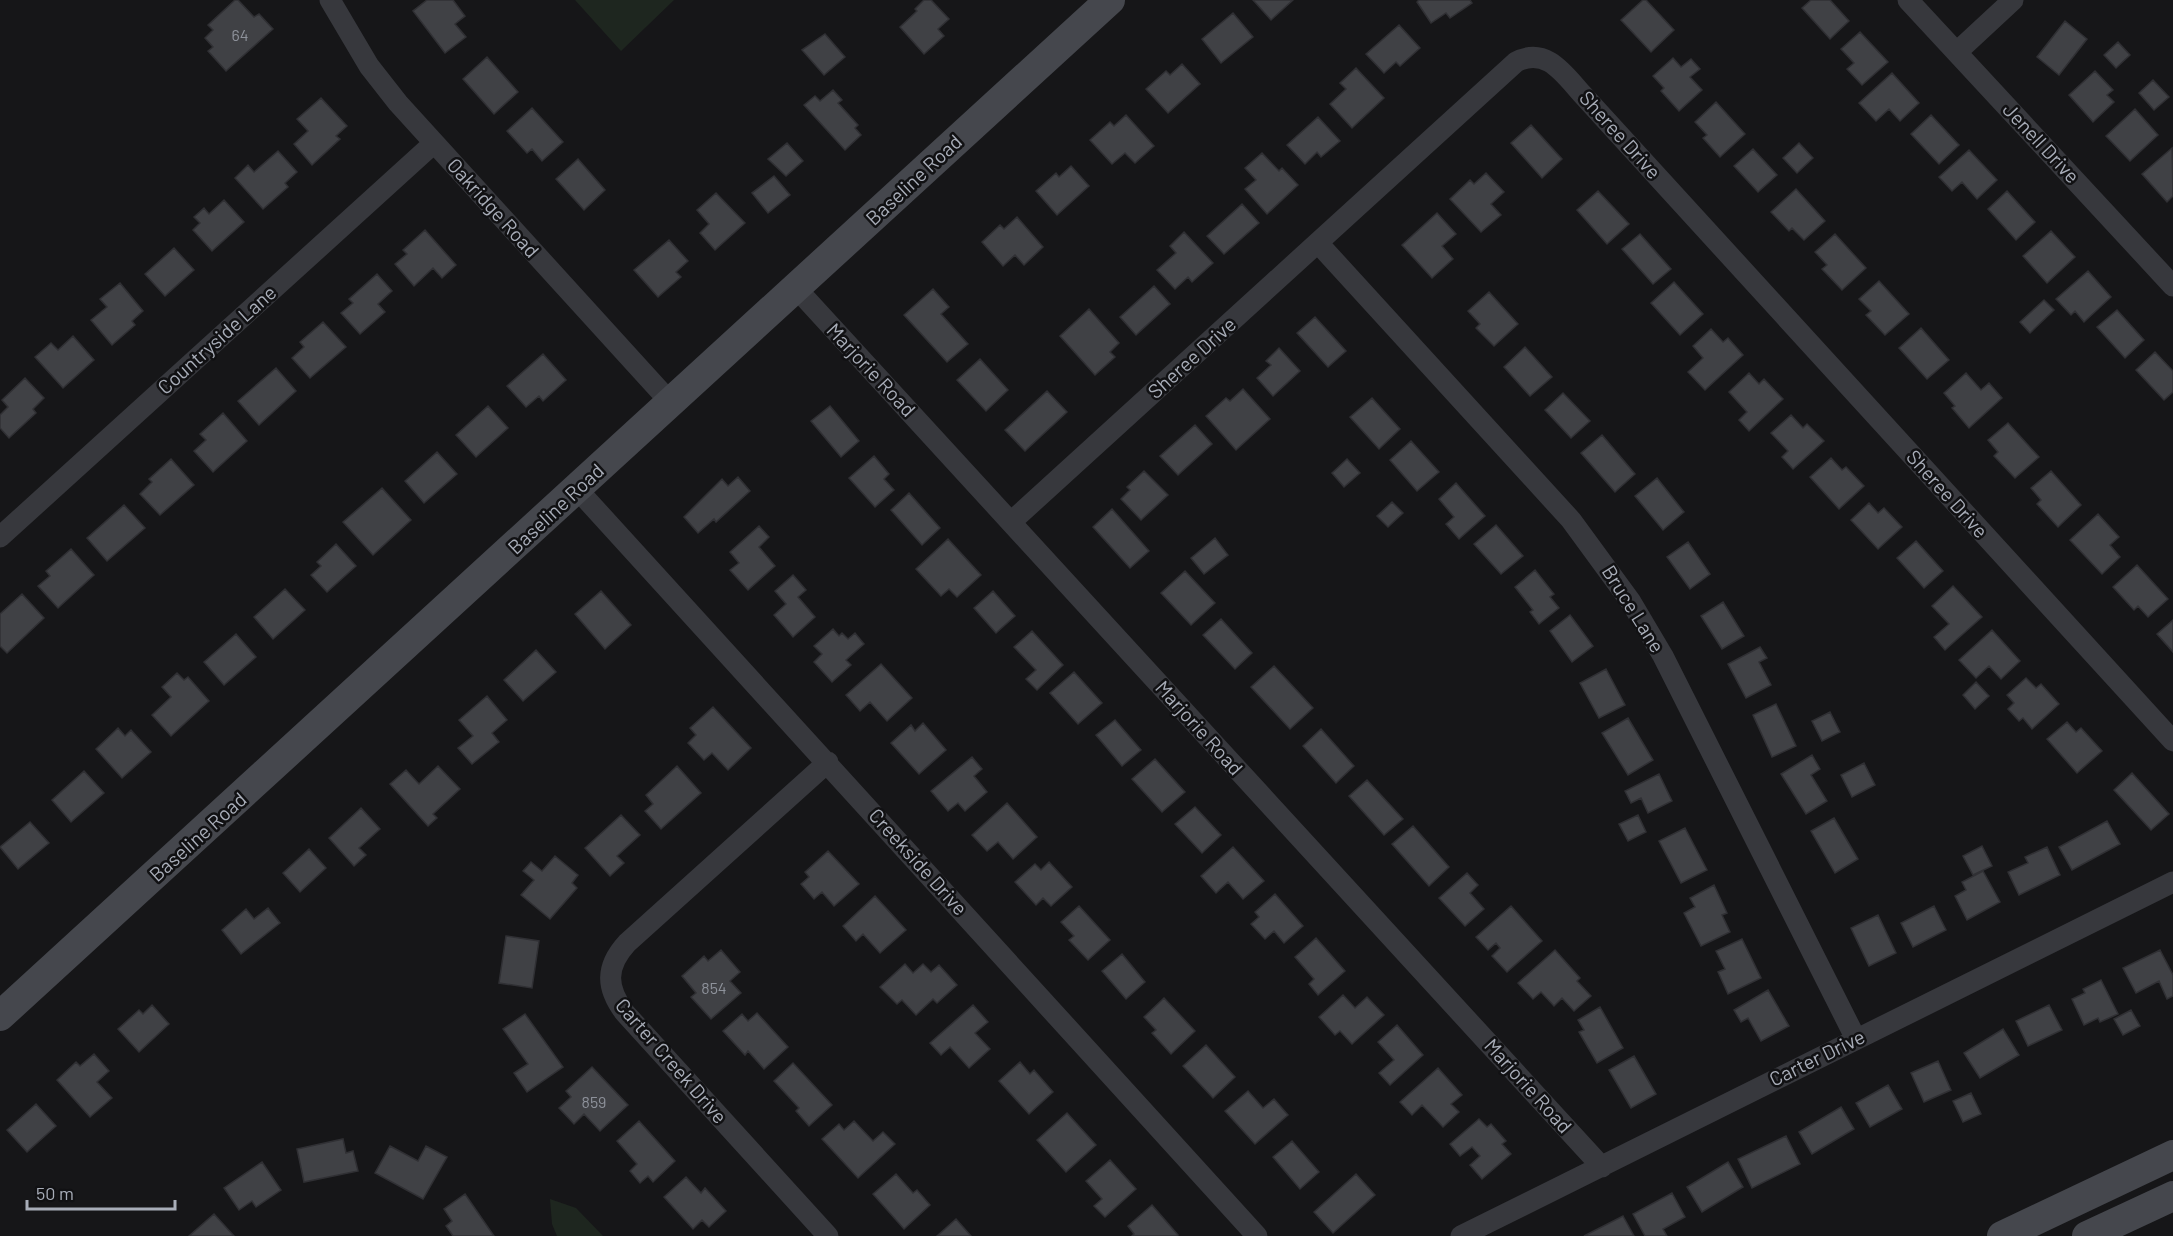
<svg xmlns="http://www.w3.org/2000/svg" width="2173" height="1236" viewBox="0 0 2173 1236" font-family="Barlow,sans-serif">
  <rect width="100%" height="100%" fill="#161618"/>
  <path fill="#1e261f" d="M575,0H674L621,51Z
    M550,1199L576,1208L603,1236H557L552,1224Z"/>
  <path fill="#404145" stroke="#303034" stroke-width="1.5" d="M235,0H238L254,17L259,14L273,29L226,71L208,51L213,47L205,38L213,30L208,25Z
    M427,0H453L465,16L455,24L466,37L445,53L413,11Z
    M924,0H931L949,19L938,29L944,36L924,54L900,27L917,11L915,9Z
    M1253,0H1293L1271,20Z
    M1419,0H1470L1472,3L1450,18L1446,13L1431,23L1417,2Z
    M1643,0H1646L1674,30L1651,52L1621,20Z
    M1811,0H1830L1849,21L1830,39L1802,8Z
    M1233,13L1253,37L1221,63L1202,39Z
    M2065,21L2087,39L2059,75L2037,57Z
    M1399,25L1420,48L1400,66L1396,62L1384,73L1366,54Z
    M1860,32L1888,62L1862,85L1847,69L1854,63L1841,49Z
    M825,34L845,57L824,75L802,50Z
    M2118,42L2130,55L2116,68L2104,55Z
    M487,57L518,92L494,114L463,79Z
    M1673,58L1681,67L1691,59L1700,69L1690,77L1702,90L1679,111L1661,91L1664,88L1653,76Z
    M1182,64L1200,84L1168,113L1146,89L1166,71L1170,75Z
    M1356,68L1384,98L1352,128L1330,104L1346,89L1340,83Z
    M2095,71L2113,90L2107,95L2114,102L2093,122L2069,95Z
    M1892,73L1919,103L1900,121L1889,109L1876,121L1859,103Z
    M2153,80L2169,97L2154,110L2139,93Z
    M833,90L842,100L838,103L858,125L855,128L861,135L845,150L804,105L815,96L820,101Z
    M321,98L347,126L336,136L340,139L312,165L294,144L308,131L297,119Z
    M1716,102L1745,134L1720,157L1703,138L1707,135L1695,122Z
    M532,108L563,142L542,161L532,149L527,153L507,131Z
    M2135,109L2158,135L2130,161L2106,136Z
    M1126,115L1154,146L1135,163L1125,153L1112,164L1090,140L1110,122L1114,126Z
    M1931,115L1959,145L1939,164L1911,134Z
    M1318,117L1340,141L1321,157L1317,152L1305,164L1287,145Z
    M1531,125L1562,159L1542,178L1511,143Z
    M787,143L803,161L786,176L768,159Z
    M1799,143L1813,158L1797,173L1783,158Z
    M2172,148L2173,196L2167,202L2142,174Z
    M1753,149L1777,175L1758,192L1734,166Z
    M1969,150L1997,180L1977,199L1962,182L1952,191L1939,177Z
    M278,151L297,172L285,183L288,187L263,209L235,178L248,165L254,172Z
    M1262,153L1279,171L1282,168L1298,185L1267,214L1245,189L1256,180L1245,168Z
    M578,159L605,190L584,210L556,179Z
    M1071,166L1089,186L1057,215L1036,191L1056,173L1059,177Z
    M1486,173L1504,192L1491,204L1501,215L1481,232L1450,199L1470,180L1474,184Z
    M774,176L790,195L768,213L752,193Z
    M1796,189L1825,221L1804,240L1792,228L1789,231L1771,212Z
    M1598,191L1629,224L1607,244L1577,210Z
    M2007,191L2035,222L2016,240L1988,209Z
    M716,193L745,223L715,250L700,233L709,224L697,210Z
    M224,200L244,222L212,251L193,230L200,223L194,217L204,208L209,214Z
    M1242,204L1259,223L1224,254L1207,236Z
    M1437,213L1456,234L1442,246L1453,259L1432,278L1402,245Z
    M1017,217L1043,247L1024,265L1015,255L1003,266L982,242L1000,225L1004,229Z
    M425,230L456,265L442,278L433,268L414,286L395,264L407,254L403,250Z
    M2051,231L2075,257L2047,283L2023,256Z
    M1184,232L1213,263L1192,282L1188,277L1175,289L1157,270L1176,253L1170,246Z
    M1640,234L1671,269L1653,284L1622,249Z
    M1835,234L1866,268L1842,290L1822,269L1827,265L1815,252Z
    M669,240L688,261L676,272L681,277L658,297L634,270Z
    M174,248L194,270L165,296L145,274Z
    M2088,271L2111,297L2084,322L2075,311L2071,315L2056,299Z
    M377,274L392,291L378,304L385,312L360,334L341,313L353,303L349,299Z
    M1879,281L1909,314L1885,335L1866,315L1871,311L1859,299Z
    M1674,282L1703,314L1680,335L1651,303Z
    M120,283L143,311L132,321L135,325L112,345L91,320L107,307L100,299Z
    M1154,286L1170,304L1136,335L1120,317Z
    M933,289L949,307L941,314L968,344L947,362L904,315Z
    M1489,292L1518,324L1494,346L1476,328L1480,324L1468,311Z
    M2044,300L2054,310L2030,333L2020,322Z
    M1089,309L1119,343L1110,352L1115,357L1095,375L1060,336Z
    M2117,310L2144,340L2125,358L2097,327Z
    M1315,317L1346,351L1328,367L1297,333Z
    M323,322L346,347L310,378L292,358L304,347L300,342Z
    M1921,328L1949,360L1927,379L1899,348Z
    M1711,329L1723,342L1728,338L1743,355L1705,390L1688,372L1703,358L1693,346Z
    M73,336L94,360L63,388L35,357L51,343L58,350Z
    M1525,347L1552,377L1530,396L1504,367Z
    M1279,348L1300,371L1273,396L1257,378L1271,365L1266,361Z
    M2155,352L2173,371V392L2164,400L2136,370Z
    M543,354L566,380L543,401L539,396L526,407L507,386Z
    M980,359L1008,390L986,411L957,380Z
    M276,368L296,391L259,425L238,401Z
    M1749,373L1759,384L1764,379L1783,399L1749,431L1739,420L1747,412L1729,392Z
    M1966,373L1981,390L1989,383L2002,398L1969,428L1952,408L1955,406L1944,393Z
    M25,378L44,398L33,409L36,413L9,438L0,428V415L8,407L2,400Z
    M1243,389L1270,419L1236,450L1206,416L1226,398L1230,401Z
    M1047,391L1067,412L1025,451L1005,430Z
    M1563,393L1590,421L1571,438L1545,410Z
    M1372,398L1400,429L1379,449L1350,417Z
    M488,406L508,428L476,457L456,435Z
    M830,406L859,441L841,457L811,421Z
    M223,413L247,441L213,472L194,451L206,440L200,434Z
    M1791,415L1803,428L1807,424L1824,441L1793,469L1782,457L1788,451L1771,433Z
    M2008,423L2039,457L2015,478L1994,456L1998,452L1988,440Z
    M1195,425L1212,444L1178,475L1160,456Z
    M1602,435L1635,474L1615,492L1581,453Z
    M1411,441L1439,472L1417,491L1390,460Z
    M437,452L457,474L424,503L405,481Z
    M874,456L889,474L884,479L894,490L875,507L849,478Z
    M1831,458L1842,470L1846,467L1864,486L1839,509L1810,477Z
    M171,459L194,485L160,515L140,494L152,482L149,479Z
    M1347,459L1360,473L1344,487L1332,473Z
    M1144,471L1168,495L1141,520L1121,499L1130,490L1127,487Z
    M2051,471L2081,505L2058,527L2037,504L2041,500L2031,488Z
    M738,477L750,491L716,522L714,519L698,533L684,517L722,479L728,486Z
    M1657,478L1684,512L1663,530L1635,496Z
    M1456,483L1485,516L1459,539L1446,524L1454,517L1439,499Z
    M382,488L411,520L373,555L343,522Z
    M909,493L940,528L922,545L891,510Z
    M1392,502L1403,513L1388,527L1377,516Z
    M1869,503L1878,513L1884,508L1902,527L1878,549L1851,520Z
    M124,505L145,528L107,561L87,538Z
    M1112,509L1149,551L1130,568L1093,527Z
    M2098,514L2119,537L2110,545L2120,557L2102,574L2070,540Z
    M1496,525L1523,556L1501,574L1474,544Z
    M759,526L769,537L759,547L775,566L748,590L730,570L739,563L730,552Z
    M1215,538L1228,555L1204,574L1191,558Z
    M948,539L981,575L957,597L949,589L941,596L916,569Z
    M1916,541L1943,571L1924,588L1897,558Z
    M1688,542L1710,574L1690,589L1667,557Z
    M336,544L356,566L327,592L311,575L321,566L317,562Z
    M71,549L94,575L58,608L38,586L50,576L46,571Z
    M2137,565L2168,599L2148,617L2138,606L2134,610L2113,587Z
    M1535,570L1554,594L1550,597L1559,608L1539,624L1530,612L1533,610L1515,587Z
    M1185,571L1215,603L1191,625L1161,593Z
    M793,575L806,590L798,597L815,617L793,637L774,615L786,604L775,591Z
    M1953,586L1982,617L1945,650L1934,637L1949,624L1932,606Z
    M285,589L305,610L273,639L254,617Z
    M601,591L631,625L605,649L575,614Z
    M993,591L1015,616L996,633L974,608Z
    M22,594L44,618L7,653L0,646V614Z
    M1723,602L1744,636L1722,649L1701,616Z
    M1570,615L1593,646L1572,662L1550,631Z
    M1221,619L1252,653L1235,669L1203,635Z
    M2173,620V652L2157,634Z
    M833,629L839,636L842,633L848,639L855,633L864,644L846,660L851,665L832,682L814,662L822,654L814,646Z
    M1992,630L2020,661L2001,679L1989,666L1976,678L1959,660Z
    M1032,631L1063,665L1037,690L1026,679L1036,670L1014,647Z
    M236,634L256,657L224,685L204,662Z
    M1760,647L1767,658L1759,662L1771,685L1746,698L1728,664Z
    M536,650L556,672L523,701L504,680Z
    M881,664L912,698L887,721L870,702L860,711L846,695Z
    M1274,666L1313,708L1290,729L1251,687Z
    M1606,669L1625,705L1599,718L1580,683Z
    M1074,672L1102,703L1078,724L1050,693Z
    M177,673L184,680L188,677L209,701L171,736L152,715L171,697L162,687Z
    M2026,678L2036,688L2041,684L2059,704L2032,729L2023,718L2019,721L2008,709L2014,703L2007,695Z
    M1976,682L1989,696L1975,709L1963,695Z
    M487,696L507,720L492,733L499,742L472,764L458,748L473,736L459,720Z
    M1776,704L1796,746L1772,757L1753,715Z
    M713,707L751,748L728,770L712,753L704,760L688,743L696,735L690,728Z
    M1830,712L1840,732L1822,741L1812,721Z
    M1628,718L1653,760L1628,775L1602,733Z
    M1115,720L1141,750L1122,766L1096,735Z
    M2067,722L2076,732L2081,728L2102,751L2077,773L2047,739Z
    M923,723L946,750L919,774L891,743L911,725L915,731Z
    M118,728L125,736L131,730L151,752L122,778L96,749Z
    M1321,729L1354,766L1336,783L1303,746Z
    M1812,755L1820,769L1811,775L1827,801L1806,814L1781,774Z
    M972,757L982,769L974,776L987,792L965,811L958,803L948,811L931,791Z
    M1155,759L1185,792L1162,812L1132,779Z
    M1864,763L1875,785L1852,797L1841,775Z
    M438,766L460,789L433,814L437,818L428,826L390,784L406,770L419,784Z
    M677,766L701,793L661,829L645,811L653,804L646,795Z
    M84,771L104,793L71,822L52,800Z
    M2132,773L2169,814L2151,830L2114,790Z
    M1659,774L1672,801L1648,813L1641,798L1631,803L1625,791Z
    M1367,780L1403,819L1384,835L1349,796Z
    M1007,803L1037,837L1013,859L998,842L987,851L972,835Z
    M1195,807L1221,835L1202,853L1175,824Z
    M361,808L380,829L359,848L366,855L354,866L329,838Z
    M621,815L640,835L617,856L624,863L610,876L585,848Z
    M1638,815L1646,832L1628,841L1619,824Z
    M1834,818L1858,859L1835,873L1811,831Z
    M2107,821L2120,844L2072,870L2059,847Z
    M30,822L49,843L18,869L0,847Z
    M1413,826L1449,867L1429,886L1392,844Z
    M1685,828L1707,870L1681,883L1659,841Z
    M1982,846L1992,866L1973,875L1963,856Z
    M1233,847L1264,881L1243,899L1228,882L1216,893L1201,876Z
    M2047,847L2060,875L2019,895L2008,872L2028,863L2025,857Z
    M309,849L326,868L300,892L283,873Z
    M828,851L859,884L834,906L822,892L814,899L801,884L809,877L805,872Z
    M555,856L578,875L572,883L577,888L550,919L521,895L534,880L523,871L531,862L542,871Z
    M1049,862L1072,887L1051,906L1043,898L1036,905L1015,882L1035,864L1041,870Z
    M1983,871L2000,902L1967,920L1955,896L1966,890L1962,882Z
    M1467,873L1478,885L1470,893L1484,909L1465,926L1439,898Z
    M1714,885L1727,913L1722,915L1730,932L1701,946L1684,913L1695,907L1690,898Z
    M1275,894L1303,926L1284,943L1274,931L1265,939L1251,924L1259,917L1255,912Z
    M875,896L906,930L880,953L863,934L856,941L843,926Z
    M1079,906L1110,940L1088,960L1069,940L1074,936L1061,922Z
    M1511,906L1542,941L1507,972L1492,956L1500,948L1496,943L1488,950L1476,937Z
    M1934,906L1946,930L1913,947L1901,923Z
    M268,908L280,923L241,954L222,930L246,909L254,919Z
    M1878,915L1896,953L1869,966L1851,928Z
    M506,936L539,941L532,988L499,983Z
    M1316,938L1345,971L1318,995L1309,984L1314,979L1295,957Z
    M1742,939L1761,978L1728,994L1718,972L1725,969L1716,951Z
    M721,950L740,972L730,981L741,993L711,1019L691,997L696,993L682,976L704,956L708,961Z
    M1555,950L1580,978L1577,981L1591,996L1574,1011L1562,998L1554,1006L1541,992L1533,999L1518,983Z
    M2160,950L2173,975V996L2167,999L2159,981L2136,993L2123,968Z
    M1122,954L1145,982L1126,999L1102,971Z
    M905,964L913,973L923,964L931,972L939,965L957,985L937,1003L933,999L916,1015L902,1000L897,1004L880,987Z
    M2101,980L2118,1014L2100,1022L2098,1018L2084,1025L2072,999L2085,993L2083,989Z
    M1768,990L1789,1026L1761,1041L1748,1018L1741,1022L1734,1010Z
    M1343,995L1355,1008L1367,997L1384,1015L1352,1044L1340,1031L1335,1035L1319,1017Z
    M1164,998L1195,1031L1171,1054L1152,1033L1156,1030L1144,1017Z
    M152,1005L169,1024L139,1052L118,1029L139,1010L143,1014Z
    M973,1005L988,1022L975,1033L990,1049L969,1068L950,1047L941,1055L930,1043Z
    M2049,1005L2062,1030L2028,1046L2016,1021Z
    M1600,1007L1623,1048L1597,1063L1579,1032L1584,1030L1578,1020Z
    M2131,1010L2140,1026L2123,1035L2114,1019Z
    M757,1013L788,1047L764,1069L748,1051L745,1055L723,1031L742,1014L748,1021Z
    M525,1014L563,1067L527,1092L514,1073L528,1064L503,1029Z
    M1397,1025L1423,1055L1390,1085L1379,1073L1394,1060L1378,1042Z
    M2003,1029L2019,1055L1980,1078L1964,1053Z
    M1206,1045L1235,1077L1213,1098L1183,1066Z
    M94,1054L109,1071L97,1082L112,1098L90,1117L57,1080L76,1062L80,1066Z
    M1634,1056L1656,1094L1631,1108L1609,1070Z
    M1938,1061L1951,1090L1924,1102L1911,1073Z
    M1020,1062L1030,1074L1034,1070L1053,1092L1029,1114L999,1081Z
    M793,1063L832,1105L809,1126L796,1111L799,1108L774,1081Z
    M592,1067L628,1105L600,1131L584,1114L574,1124L559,1108L571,1097L566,1091Z
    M1438,1068L1462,1095L1451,1104L1459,1112L1443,1127L1422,1105L1412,1115L1400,1102Z
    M1888,1085L1902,1109L1870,1127L1856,1103Z
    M1248,1091L1263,1108L1274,1099L1288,1115L1255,1144L1225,1111Z
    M1971,1093L1981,1114L1963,1122L1953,1101Z
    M36,1104L56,1126L27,1152L7,1130Z
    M1841,1107L1854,1129L1812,1154L1799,1132Z
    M1067,1113L1096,1145L1066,1172L1037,1140Z
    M1479,1119L1487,1127L1491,1124L1506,1141L1502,1144L1511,1154L1482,1179L1470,1165L1480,1156L1472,1147L1460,1156L1450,1144Z
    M639,1121L675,1161L653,1182L648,1176L640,1183L630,1171L637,1164L617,1141Z
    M854,1121L873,1141L883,1132L895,1144L858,1178L822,1139L839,1124L844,1130Z
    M1786,1136L1800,1164L1752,1188L1738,1159Z
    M343,1139L346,1153L353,1151L358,1171L304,1182L297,1149Z
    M1292,1141L1319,1172L1300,1189L1273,1157Z
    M390,1146L418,1161L426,1146L447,1157L423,1199L375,1173Z
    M1110,1160L1136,1189L1105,1217L1094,1206L1102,1199L1086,1181Z
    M262,1162L281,1190L256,1207L252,1201L239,1210L224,1188Z
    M1728,1162L1743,1187L1702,1212L1687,1187Z
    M896,1174L913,1193L917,1190L930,1205L904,1229L873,1194Z
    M1356,1174L1375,1195L1333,1233L1314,1212Z
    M686,1177L701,1193L705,1188L726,1211L709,1227L702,1220L693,1229L664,1197Z
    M1672,1193L1685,1217L1663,1229L1667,1236H1645L1633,1214Z
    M465,1194L494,1236H453L446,1226L452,1221L444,1209Z
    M1152,1205L1178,1235L1177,1236H1132L1134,1234L1128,1226Z
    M214,1214L234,1236H189Z
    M1623,1216L1634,1236H1584Z
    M956,1219L971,1236H937Z"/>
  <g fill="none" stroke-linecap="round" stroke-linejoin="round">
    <path stroke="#37383d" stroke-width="21" d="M330,0L369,66L398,103L671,403
      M1908,0L2173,286
      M1957,52L2013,0
      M1318,243L1571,520L1631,602L1663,656L1856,1039
      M796,288L1602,1167
      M577,489L1257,1236
      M1011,522L1516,62C1546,46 1564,74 1582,94L2173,741
      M0,537L434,143
      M828,762L627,943C605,967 606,988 625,1013L828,1236
      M1461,1236L2173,882"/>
    <path stroke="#45474d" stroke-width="30" d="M0,1016L1110,0
      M2002,1236L2173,1155
      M2087,1236L2173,1196"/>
  </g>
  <g text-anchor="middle" stroke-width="5" stroke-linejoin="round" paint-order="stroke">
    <g font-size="16" fill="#8e929b">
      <text x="240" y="41">64</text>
      <text x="714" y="994">854</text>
      <text x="594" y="1108">859</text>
    </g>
    <g font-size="20" fill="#a8adb8" stroke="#111113">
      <text transform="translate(1620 135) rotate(48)" y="7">Sheree Drive</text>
      <text transform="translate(2041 143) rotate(47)" y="7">Jenell Drive</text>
      <text transform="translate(914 180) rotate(-43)" y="7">Baseline Road</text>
      <text transform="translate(493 208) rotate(48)" y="7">Oakridge Road</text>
      <text transform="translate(217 340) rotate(-42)" y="7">Countryside Lane</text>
      <text transform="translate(1192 358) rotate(-42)" y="7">Sheree Drive</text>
      <text transform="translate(871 370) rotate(47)" y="7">Marjorie Road</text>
      <text transform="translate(1947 494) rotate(48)" y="7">Sheree Drive</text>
      <text transform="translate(556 509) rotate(-43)" y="7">Baseline Road</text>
      <text transform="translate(1633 609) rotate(58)" y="7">Bruce Lane</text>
      <text transform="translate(1199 728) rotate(48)" y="7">Marjorie Road</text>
      <text transform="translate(198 837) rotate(-42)" y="7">Baseline Road</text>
      <text transform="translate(918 862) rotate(48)" y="7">Creekside Drive</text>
      <text transform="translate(1817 1058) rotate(-26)" y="7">Carter Drive</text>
      <text transform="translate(671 1061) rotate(49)" y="7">Carter Creek Drive</text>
      <text transform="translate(1528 1086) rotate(48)" y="7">Marjorie Road</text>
    </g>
  </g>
  <path d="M27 1200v9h148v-9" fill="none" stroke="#a8adb8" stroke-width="3"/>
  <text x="36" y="1200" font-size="18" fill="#a8adb8" stroke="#111113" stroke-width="4.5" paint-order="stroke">50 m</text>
</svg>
